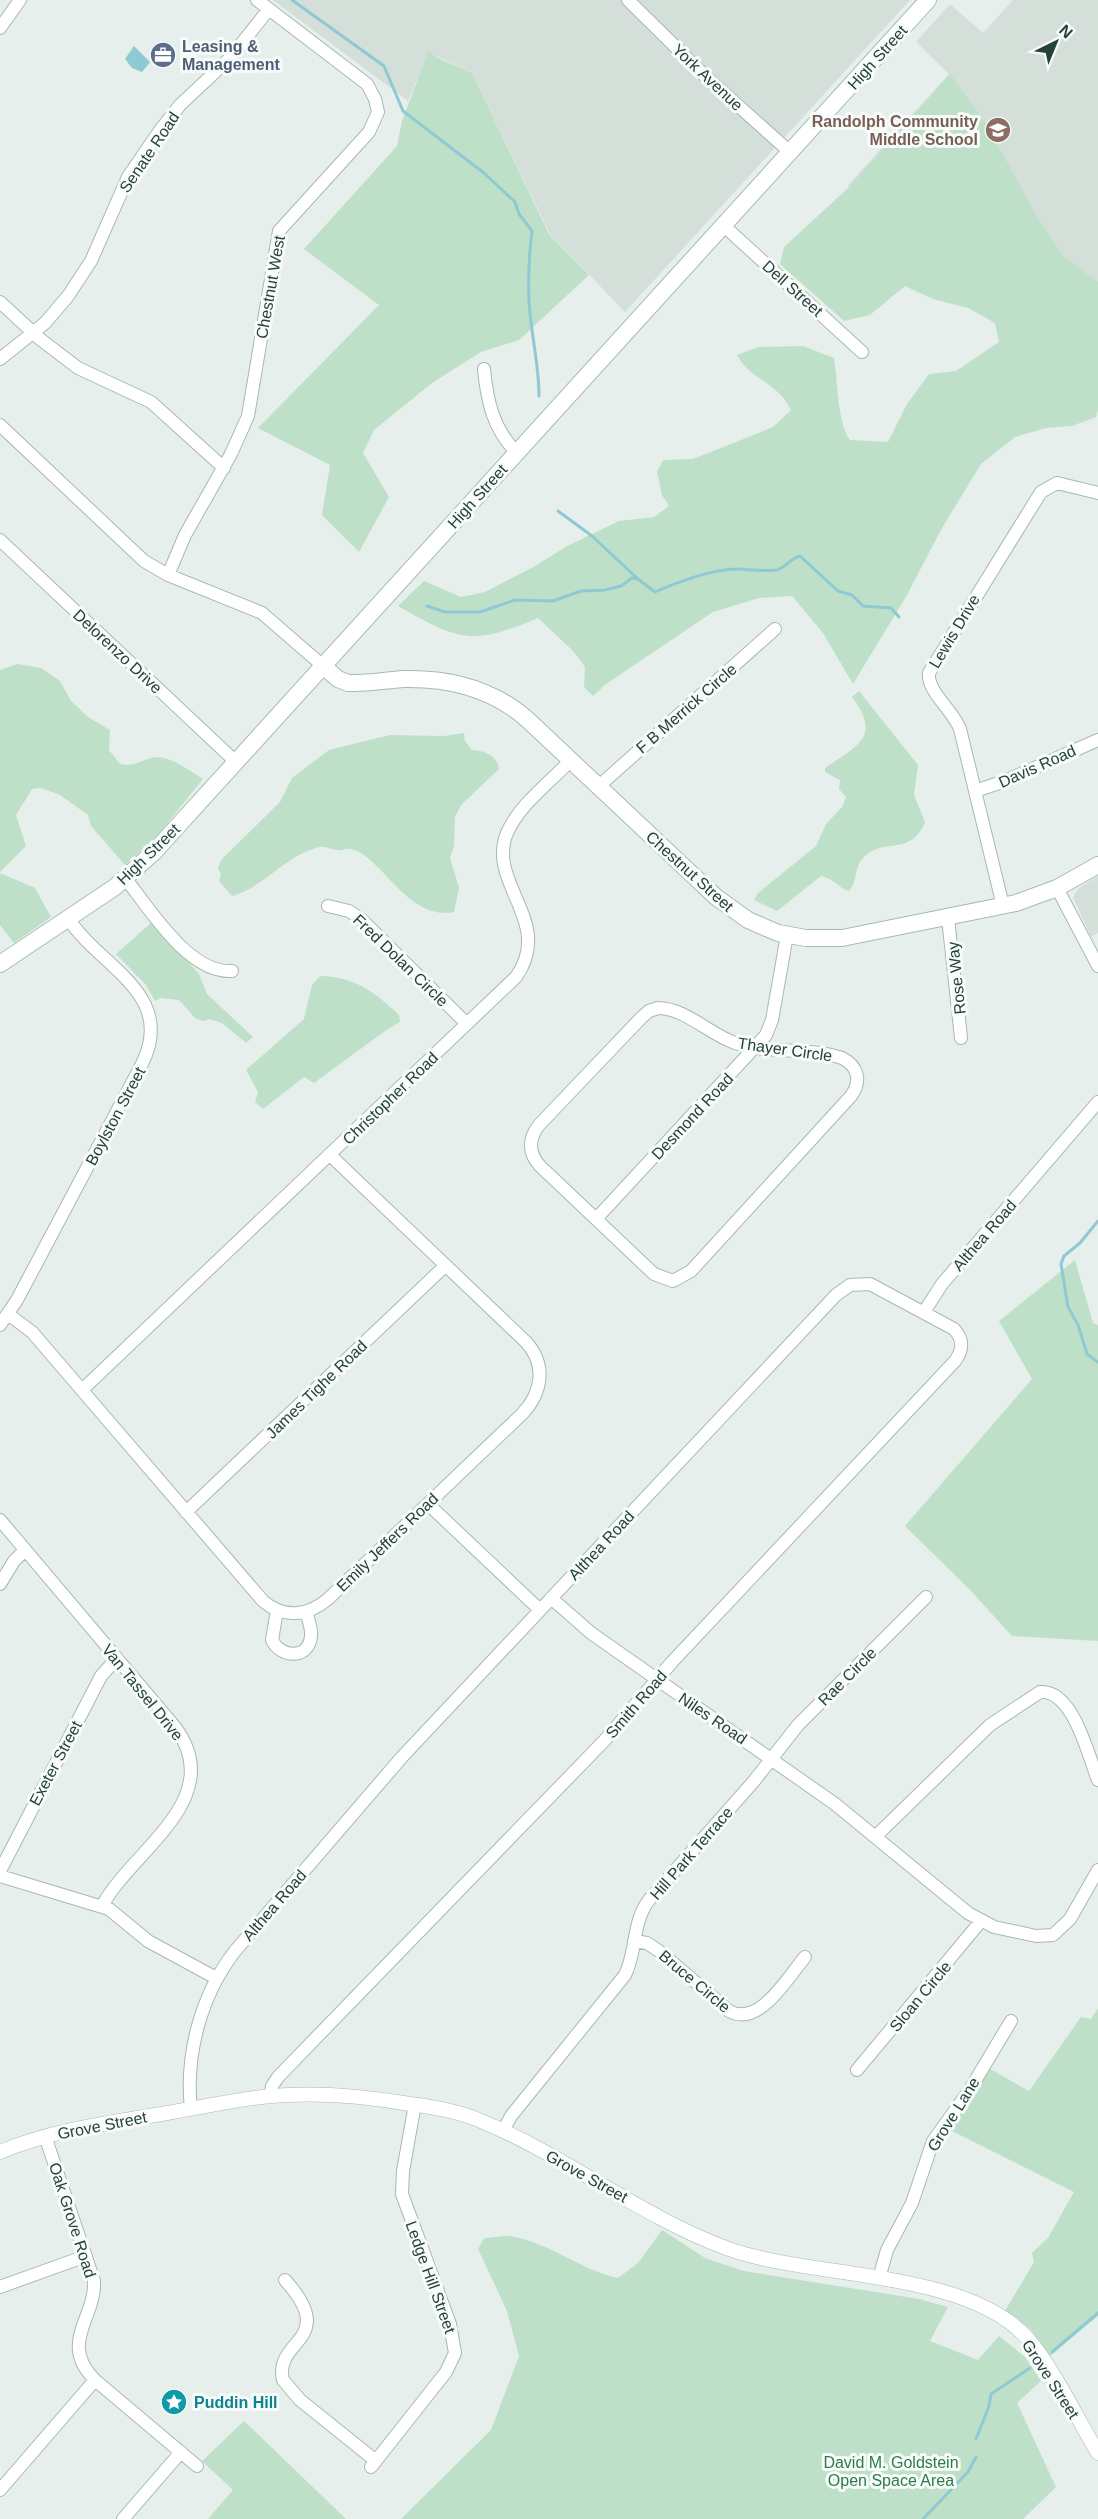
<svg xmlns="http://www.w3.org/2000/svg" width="1098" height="2519" viewBox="0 0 1098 2519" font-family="Helvetica,sans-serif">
  <rect width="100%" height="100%" fill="#e6efeb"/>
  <path fill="#d4dfda" d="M273,0H910L625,312L550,234L472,73L428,52L408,101Z
    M1013,0H1098V335L966,292L848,185L949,74L916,42L950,4L983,33Z
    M1098,876V933L1091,937L1073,897L1079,888Z"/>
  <path fill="#bfe0c8" d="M428,51L440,59L472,73L549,234L589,275L519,340L481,352L432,383L374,430L363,453L389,497L359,552L322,515L330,465L258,428L379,305L304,249L397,146L402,121Z
    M950,74L987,125L1036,215L1062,255L1098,282V410L1096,417L1072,426L1046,428L1015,437L981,464L942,528L907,595L853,684L823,633L792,596L759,598L713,612L606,684L593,696L584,687L585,667L573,651L538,618C471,646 460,641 398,606L424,581L461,597L485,592L535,566L567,546L619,521L654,517L669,506L662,495L657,472L663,460L693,459L731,444L773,427L791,410C777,381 751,381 737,355L758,347L803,346L834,358C838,383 837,421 850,440L888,442L907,404L929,374L956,371L999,342L995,323L968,308L933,299L905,286L870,315L844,321L780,264L784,247L847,189Z
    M17,664L41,668L60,681L71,701L88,717L110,730L109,750L120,764C137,767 137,761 152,758C169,754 188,770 203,779L157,836L125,865L91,826L88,815L60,795L41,788L32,789L16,815L26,846L0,872V670Z
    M859,691L918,765L914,795L925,822C911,857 884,837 864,857C854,866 858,881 849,891C838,888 837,880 821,876L777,911L754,900L758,893L816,846L826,824L842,807L846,797L839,789L840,780L825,772V768C858,745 882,737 852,697Z
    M464,733L465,741L472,750C483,750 498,756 499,769L461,805L455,817L454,846L450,858L459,888L454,912C407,921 382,856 351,849C347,848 342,851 338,850C331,850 326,846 320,847C285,855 265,887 232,896L219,881L221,874L218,868L221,860L280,802L292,778L329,750L390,735L444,736Z
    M0,873L35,888L51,917L14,943L0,925Z
    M152,922L199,974L207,994L253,1037L246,1043L222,1023L210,1019L203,1021L195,1018L179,1000L161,998L155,1001L146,985L116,954Z
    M320,976C355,977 375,992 399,1015L400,1022L385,1031L314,1083L304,1077L263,1109L255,1102L258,1092L246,1070L304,1019L312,985Z
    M1075,1260L1093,1323L1098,1325V1641L1012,1636L970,1590L905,1526L1032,1379L999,1321Z
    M1098,2008V2316L1050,2356L1031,2330L1005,2311L1034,2262L1032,2253L1048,2238L1074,2192L950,2130L988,2068L1029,2091L1081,2017L1091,2019Z
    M662,2230L705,2258L744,2271L919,2299L948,2307L930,2341L978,2360L999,2336L1025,2357L1041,2381L1017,2403L1056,2487L1023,2519H401L491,2430L519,2356L507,2311L478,2249L484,2238C492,2238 500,2236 508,2236C546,2240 580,2270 618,2278L638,2263Z
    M244,2421L346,2519H208L233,2490L202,2461Z"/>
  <path fill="#8ec9d4" d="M134,46L150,62L142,72L132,68L125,59Z"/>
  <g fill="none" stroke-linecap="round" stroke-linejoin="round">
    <path stroke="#8ec9d4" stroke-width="3" d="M292,0L384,66L403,111L484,173L515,202L519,214L532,231C529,255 528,278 529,302C531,334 539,364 539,396
      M558,511L592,536L638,579
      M427,606L445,612H480L515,600L553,601L581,591L605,590L621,586L632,578L638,579L655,592C677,582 715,568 740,569C748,570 769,571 777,570C785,568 791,558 800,556L838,591L852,595L863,606L891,608L899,617
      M1098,1221L1080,1243L1064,1256L1061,1264L1068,1307L1078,1325L1087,1354L1098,1362
      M1052,2352L1098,2313
      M976,2439L989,2406L991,2394L1030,2368
      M923,2519L968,2472L976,2457"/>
    <g stroke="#a8b8b2" stroke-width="14">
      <path id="minor" d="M628,0L706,77L790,152
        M0,28L20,0
        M723,225L862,352
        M0,302L40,339L78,368L151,402L224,468
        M0,359L45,323L68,296L91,261L128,177L161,129L180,105L230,58L269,9
        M484,369C487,401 493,429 517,453
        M0,425L144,561L168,575L262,613L323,666
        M0,540L236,762
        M168,575L185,535L231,454L248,416L279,231L369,132L378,112L375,99L367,84L257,0
        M599,786L775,629
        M975,791L1005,781L1098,740
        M125,878C150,909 189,974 232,971
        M1057,888L1098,966
        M328,906L349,911L361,919L467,1024
        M1003,906L960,729C953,710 927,692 929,673L1041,492L1057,483L1098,493
        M948,918L961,1038
        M658,1008C685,1008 709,1034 735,1043C769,1054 807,1047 842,1058C858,1066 862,1081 851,1096L691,1271L673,1281L654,1274L540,1166C528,1153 528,1139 539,1125L641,1018L649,1011Z
        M596,1219L766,1035L772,1020L787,935
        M924,1312L942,1284L1098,1102
        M8,1314L32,1332L263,1601C284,1619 308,1616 328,1599L522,1414C542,1393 547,1365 526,1342L330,1155
        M0,1325L17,1300L142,1064C177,993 100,968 68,918
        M82,1390L516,977C555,922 486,883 507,833C519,805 550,782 571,760
        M428,1504L540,1610
        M186,1512L445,1266
        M0,1520L175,1727C229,1799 132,1850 102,1906
        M0,1584L14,1561L25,1550
        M551,1598L591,1633L835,1804L968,1913L994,1927L1036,1936L1053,1935L1070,1919L1098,1870
        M277,1610L272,1640C280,1658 309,1660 311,1636C312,1628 308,1619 306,1612
        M875,1837L990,1725L1040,1692C1073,1689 1088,1755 1098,1780
        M0,1871L101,1676L117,1658
        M0,1876L109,1909L148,1941L216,1978
        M634,1941L647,1943L659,1951L729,2011C759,2028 788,1977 805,1957
        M857,2070L981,1921
        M191,2109C185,2054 201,1995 235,1951L402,1757L836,1295L850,1285L870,1284L954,1329C964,1340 963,1350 955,1361L672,1662L604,1741L278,2077L272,2086L271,2096
        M503,2131L511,2116L625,1975C637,1951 632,1922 649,1900L754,1781L798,1725L926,1597
        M45,2136L94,2281C96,2318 58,2343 95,2380L197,2466
        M879,2278L887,2250L912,2203L933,2141L969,2091L1011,2021
        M285,2280C340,2341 273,2339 283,2380L300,2400L376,2461
        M0,2287L86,2256
        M371,2467L446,2372L455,2353L450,2324L402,2194L403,2171L415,2104
        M0,2490L95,2380
        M123,2519L181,2452"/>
    </g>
    <g stroke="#a8b8b2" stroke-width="15">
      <path id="tertiary" d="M0,2152C50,2131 102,2124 155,2115C193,2109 231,2100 270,2096C316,2092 364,2096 410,2104C434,2107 459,2111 481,2121C566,2156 640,2216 726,2248C809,2279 966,2269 1027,2338C1055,2370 1076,2417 1098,2453"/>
    </g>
    <g stroke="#a4bbb3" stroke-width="18">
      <path id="secondary" d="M323,666L338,679L348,683C367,684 386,680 404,679C451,678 494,689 529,721L716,897L748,920L778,933L806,938H842L1016,903L1057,888L1098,865
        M0,964L115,887L155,851L928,0"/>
    </g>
    <use href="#minor" stroke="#fff" stroke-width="12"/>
    <use href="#tertiary" stroke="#fff" stroke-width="14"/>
    <use href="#secondary" stroke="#fff" stroke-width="16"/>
  </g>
  <defs>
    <g id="office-disc" transform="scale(1.35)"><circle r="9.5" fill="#5c6f8a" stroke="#f7fbf9"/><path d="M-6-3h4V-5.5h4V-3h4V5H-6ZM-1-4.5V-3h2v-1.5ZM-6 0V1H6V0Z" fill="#fff"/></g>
    <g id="school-disc" transform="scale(1.35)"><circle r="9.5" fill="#8d6e63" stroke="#f7fbf9"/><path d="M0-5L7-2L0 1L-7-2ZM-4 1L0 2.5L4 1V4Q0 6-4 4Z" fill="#fff"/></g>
    <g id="sight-disc" transform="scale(1.35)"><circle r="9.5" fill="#0f9aa8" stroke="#f7fbf9"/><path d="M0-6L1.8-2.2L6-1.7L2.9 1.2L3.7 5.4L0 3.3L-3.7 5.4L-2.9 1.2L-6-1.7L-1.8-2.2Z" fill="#fff"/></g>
  </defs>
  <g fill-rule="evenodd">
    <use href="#office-disc" x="163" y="55"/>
    <use href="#school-disc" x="998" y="130"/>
    <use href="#sight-disc" x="174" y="2402"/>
  </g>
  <g text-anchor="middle" stroke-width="6" stroke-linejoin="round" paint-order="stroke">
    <g font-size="16" font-weight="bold" fill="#4e5e75" stroke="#f7fbf9" text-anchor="start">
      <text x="182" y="52">Leasing &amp;<tspan x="182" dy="18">Management</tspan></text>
    </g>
    <g font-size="16" fill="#24423a" stroke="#f7fbf9">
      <text transform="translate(877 57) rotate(-48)" y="6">High Street</text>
      <text transform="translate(708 77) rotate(43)" y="6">York Avenue</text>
      <text transform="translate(149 152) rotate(-56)" y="6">Senate Road</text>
      <text transform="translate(270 287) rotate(-80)" y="6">Chestnut West</text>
      <text transform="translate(793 288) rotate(42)" y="6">Dell Street</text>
      <text transform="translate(477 496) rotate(-48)" y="6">High Street</text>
      <text transform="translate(954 631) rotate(-59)" y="6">Lewis Drive</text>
      <text transform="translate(118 651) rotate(43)" y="6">Delorenzo Drive</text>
      <text transform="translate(686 708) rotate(-41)" y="6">F B Merrick Circle</text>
      <text transform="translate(1037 766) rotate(-24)" y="6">Davis Road</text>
      <text transform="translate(148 854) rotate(-44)" y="6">High Street</text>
      <text transform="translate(690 871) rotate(42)" y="6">Chestnut Street</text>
      <text transform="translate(401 960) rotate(44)" y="6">Fred Dolan Circle</text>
      <text transform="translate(956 978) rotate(-96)" y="6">Rose Way</text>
      <text transform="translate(785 1049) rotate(8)" y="6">Thayer Circle</text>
      <text transform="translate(390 1098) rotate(-44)" y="6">Christopher Road</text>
      <text transform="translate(115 1116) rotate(-62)" y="6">Boylston Street</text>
      <text transform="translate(692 1116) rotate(-47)" y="6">Desmond Road</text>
      <text transform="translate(984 1235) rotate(-49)" y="6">Althea Road</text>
      <text transform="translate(316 1389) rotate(-44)" y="6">James Tighe Road</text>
      <text transform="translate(387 1542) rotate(-44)" y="6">Emily Jeffers Road</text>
      <text transform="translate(601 1545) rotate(-47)" y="6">Althea Road</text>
      <text transform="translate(847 1676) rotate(-45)" y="6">Rae Circle</text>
      <text transform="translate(143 1692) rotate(51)" y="6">Van Tassel Drive</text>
      <text transform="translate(636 1704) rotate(-49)" y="6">Smith Road</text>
      <text transform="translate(713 1718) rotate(34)" y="6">Niles Road</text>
      <text transform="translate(55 1763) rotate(-62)" y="6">Exeter Street</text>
      <text transform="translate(691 1853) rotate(-49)" y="6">Hill Park Terrace</text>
      <text transform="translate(274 1905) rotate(-49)" y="6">Althea Road</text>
      <text transform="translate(695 1981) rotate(40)" y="6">Bruce Circle</text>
      <text transform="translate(920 1996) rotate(-50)" y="6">Sloan Circle</text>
      <text transform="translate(953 2114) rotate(-58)" y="6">Grove Lane</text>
      <text transform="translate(102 2125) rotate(-11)" y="6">Grove Street</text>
      <text transform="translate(587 2176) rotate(29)" y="6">Grove Street</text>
      <text transform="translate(73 2220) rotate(72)" y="6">Oak Grove Road</text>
      <text transform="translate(431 2277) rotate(70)" y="6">Ledge Hill Street</text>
      <text transform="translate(1051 2379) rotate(57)" y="6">Grove Street</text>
    </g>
    <g font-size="16" font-weight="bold" fill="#785e54" stroke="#f7fbf9" text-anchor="end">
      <text x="978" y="127">Randolph Community<tspan x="978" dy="18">Middle School</tspan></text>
    </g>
    <g font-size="16" font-weight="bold" fill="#0d838f" stroke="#f7fbf9" text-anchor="start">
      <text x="194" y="2408">Puddin Hill</text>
    </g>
    <g font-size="16" fill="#2d7a4b" stroke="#f7fbf9">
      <text x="891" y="2468">David M. Goldstein<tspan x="891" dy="18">Open Space Area</tspan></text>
    </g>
  </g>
  <g transform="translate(1056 42) rotate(43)" stroke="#f7fbf9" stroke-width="4.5" paint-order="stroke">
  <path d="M0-4.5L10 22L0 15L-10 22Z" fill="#24423a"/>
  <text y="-9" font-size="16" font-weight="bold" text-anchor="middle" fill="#24423a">N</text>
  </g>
</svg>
